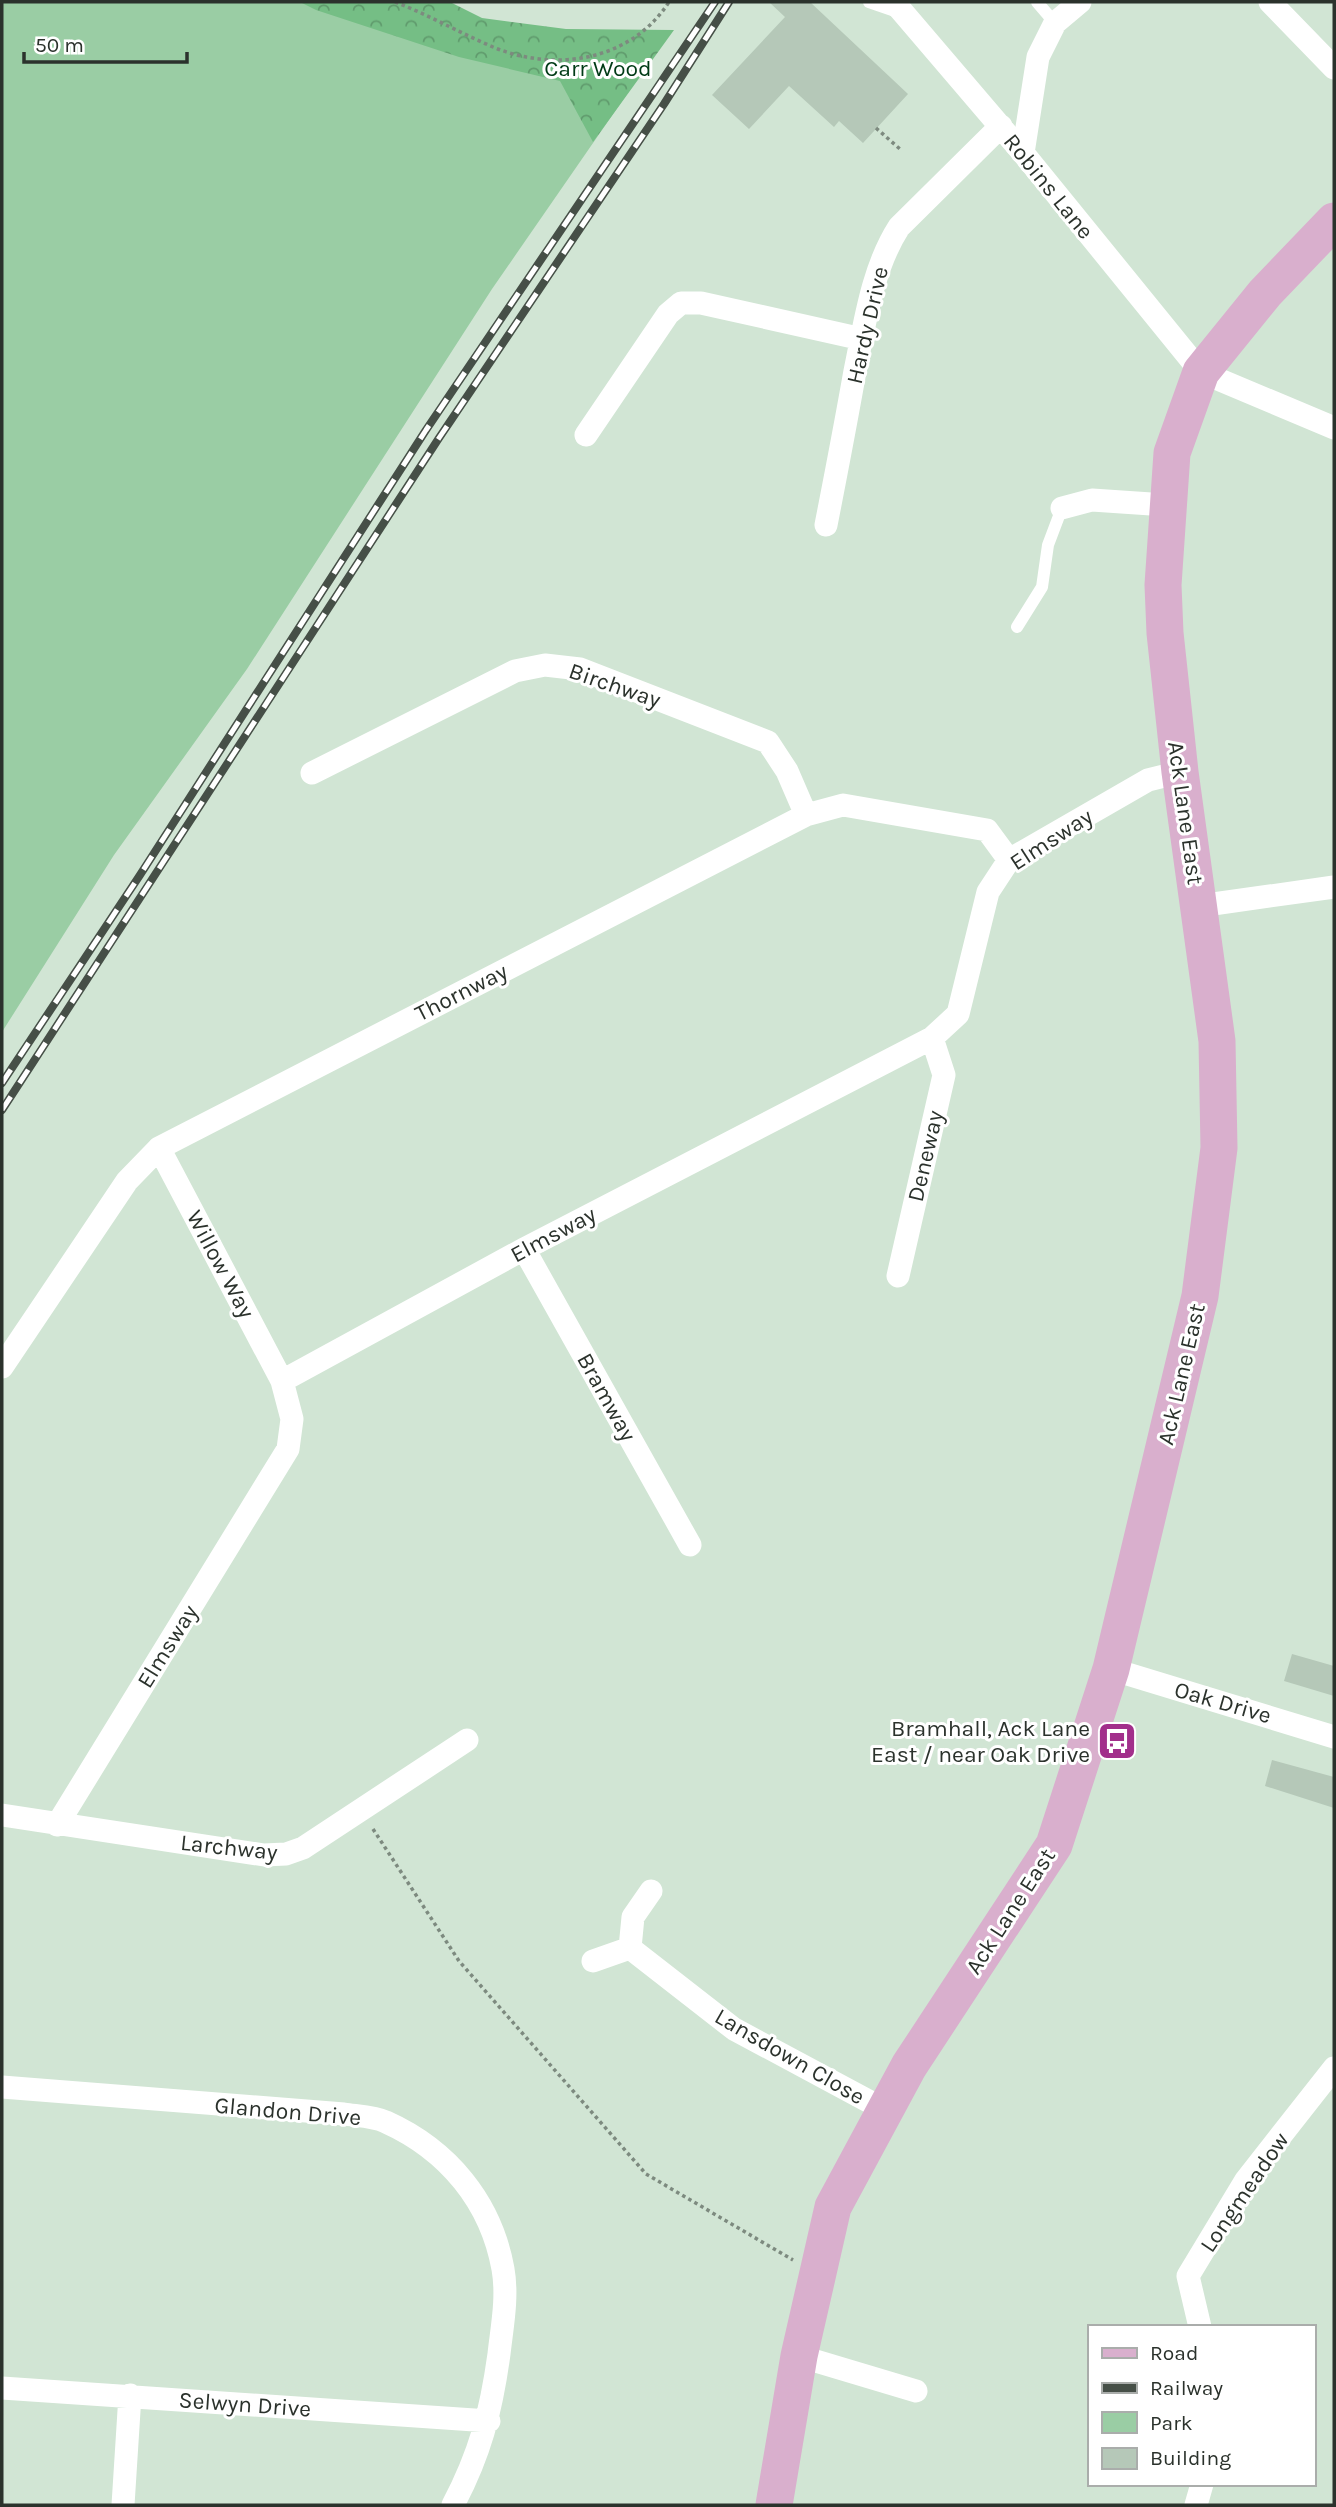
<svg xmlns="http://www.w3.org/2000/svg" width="1336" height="2507" viewBox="0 0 1336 2507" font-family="Karla,sans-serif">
  <defs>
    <pattern id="forest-crowns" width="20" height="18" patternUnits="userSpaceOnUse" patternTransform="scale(1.75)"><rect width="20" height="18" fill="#75be85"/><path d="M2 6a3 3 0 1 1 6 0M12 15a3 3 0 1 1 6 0" fill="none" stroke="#609b6d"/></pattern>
  </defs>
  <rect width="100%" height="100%" fill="#d1e5d4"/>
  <path fill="#9acda4" d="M2,2H367L629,91L492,289L247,669L114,855L2,1032Z"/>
  <path fill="url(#forest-crowns)" d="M300,2H450L482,18L566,29L674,30L593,142L560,81L459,57L316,10Z"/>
  <path fill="#b5c8b8" d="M769,2H810L908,94L863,143L839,121L834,127L789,86L749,129L712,95L785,17Z
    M1292,1654L1334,1666V1696L1284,1681Z
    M1272,1760L1334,1777V1808L1265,1786Z"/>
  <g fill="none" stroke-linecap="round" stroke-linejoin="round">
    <path stroke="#7d8a7f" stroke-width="3.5" stroke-dasharray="3.5 3.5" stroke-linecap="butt" d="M395,2C429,15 460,33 493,47C555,73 631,61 669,2
      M876,128L901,150
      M373,1829L459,1961L646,2174L793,2260"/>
    <path stroke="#fff" stroke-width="12" d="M869,2L898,12
      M1037,2L1055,23
      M1017,627L1042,587L1048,545L1062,508"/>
    <path stroke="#fff" stroke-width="23" d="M894,2L1023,153L1201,372L1334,428
      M1270,2L1334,68
      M1023,153L1038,57L1055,23L1080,2
      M586,435L668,314L681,303H701L862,339
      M1062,508L1092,500L1166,505
      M826,525C836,474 846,422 855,371C865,323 872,269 899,227L1001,126
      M312,773L515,671L545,665L580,669L768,742L787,771L806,815
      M1199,906L1334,887
      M159,1148L282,1381
      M524,1249L690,1545
      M898,1276L944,1075L932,1038
      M2,1367L127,1181L159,1148L806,815L843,805L987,830L1009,860
      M1111,1669L1334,1737
      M2,1815L264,1855L286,1854L303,1848L467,1740
      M57,1825L288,1449L292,1419L282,1381L524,1249L932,1038L958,1014L988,892L1009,860L1148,780L1180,772
      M651,1891L633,1917L630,1948L734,2029L885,2110
      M593,1961L630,1948
      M2,2087L344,2114C357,2116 374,2116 386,2122C448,2150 491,2202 503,2269C508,2297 502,2327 499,2354C491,2412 480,2454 453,2505
      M1200,2327L1188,2276L1246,2180L1334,2068
      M799,2356L916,2391
      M2,2388L489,2421
      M123,2505L130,2395
      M1196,2505L1202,2484"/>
    <path stroke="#d9afcd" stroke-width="37" d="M774,2505L799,2356L833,2207L909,2066L1054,1845L1111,1669L1200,1296L1219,1148L1217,1041L1180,772L1165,633L1163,585L1172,453L1201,372L1265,293L1334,221"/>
    <g stroke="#464f47" stroke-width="8">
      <path id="rail" d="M2,1083L140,875L426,430L715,2
        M2,1110L439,438L664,104L729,2"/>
    </g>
    <use href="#rail" stroke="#fff" stroke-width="5" stroke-dasharray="16" stroke-linecap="butt"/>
  </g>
  <defs>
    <g id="bus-square" transform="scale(2.0125)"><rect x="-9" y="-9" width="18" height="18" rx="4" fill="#a22f8b" stroke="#fff"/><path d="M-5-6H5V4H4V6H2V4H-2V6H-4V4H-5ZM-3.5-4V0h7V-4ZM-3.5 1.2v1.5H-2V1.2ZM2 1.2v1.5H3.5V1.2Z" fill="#fff"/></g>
  </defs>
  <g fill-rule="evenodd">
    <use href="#bus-square" x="1117" y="1741"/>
  </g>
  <g text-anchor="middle" stroke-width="6" stroke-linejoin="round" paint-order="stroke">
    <g font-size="23" fill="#003b16" stroke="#fff">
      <text x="598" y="76">Carr Wood</text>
    </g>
    <g font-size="23" fill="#2b322c" stroke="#fff">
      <text transform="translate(1049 186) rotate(51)" y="8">Robins Lane</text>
      <text transform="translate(867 325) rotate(-77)" y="8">Hardy Drive</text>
      <text transform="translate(615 685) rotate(19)" y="8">Birchway</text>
      <text transform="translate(1186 813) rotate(82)" y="8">Ack Lane East</text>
      <text transform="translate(1051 839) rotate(-33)" y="8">Elmsway</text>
      <text transform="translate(461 992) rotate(-27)" y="8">Thornway</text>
      <text transform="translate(925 1156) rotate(-77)" y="8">Deneway</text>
      <text transform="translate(553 1234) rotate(-28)" y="8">Elmsway</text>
      <text transform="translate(221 1264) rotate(62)" y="8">Willow Way</text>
      <text transform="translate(1181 1374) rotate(-77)" y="8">Ack Lane East</text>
      <text transform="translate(607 1397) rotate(61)" y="8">Bramway</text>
      <text transform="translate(167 1646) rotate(-58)" y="8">Elmsway</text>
      <text transform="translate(1223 1702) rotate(16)" y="8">Oak Drive</text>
      <text transform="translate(229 1847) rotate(6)" y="8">Larchway</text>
      <text transform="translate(1010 1911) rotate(-57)" y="8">Ack Lane East</text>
      <text transform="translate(790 2056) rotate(30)" y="8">Lansdown Close</text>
      <text transform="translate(288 2111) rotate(5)" y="8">Glandon Drive</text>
      <text transform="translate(1244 2192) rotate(-56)" y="8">Longmeadow</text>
      <text transform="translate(245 2404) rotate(4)" y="8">Selwyn Drive</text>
    </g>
    <g font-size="23" fill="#2b322c" stroke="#fff" text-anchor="end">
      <text x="1090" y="1736">Bramhall, Ack Lane<tspan x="1090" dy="26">East / near Oak Drive</tspan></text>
    </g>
  </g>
  <rect width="1336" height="2507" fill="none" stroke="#2b322c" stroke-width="7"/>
  <rect x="1088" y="2325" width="228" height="161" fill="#ffffff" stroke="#aaadab" stroke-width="2"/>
  <rect x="1102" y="2348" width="35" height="10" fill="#d9afcd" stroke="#aaadab" stroke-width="2"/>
  <text x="1150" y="2360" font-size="21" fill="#2b322c">Road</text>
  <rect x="1102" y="2383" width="35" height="10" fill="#464f47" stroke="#aaadab" stroke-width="2"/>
  <text x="1150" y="2395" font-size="21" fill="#2b322c">Railway</text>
  <rect x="1102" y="2412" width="35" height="21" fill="#9acda4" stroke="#aaadab" stroke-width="2"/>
  <text x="1150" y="2430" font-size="21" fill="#2b322c">Park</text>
  <rect x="1102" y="2448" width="35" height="21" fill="#b5c8b8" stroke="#aaadab" stroke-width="2"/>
  <text x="1150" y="2465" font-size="21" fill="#2b322c">Building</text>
  <path d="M24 52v10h163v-10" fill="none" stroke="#2b322c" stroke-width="3.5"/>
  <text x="35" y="52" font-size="21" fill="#2b322c" stroke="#ffffff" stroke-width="5" paint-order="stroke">50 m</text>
</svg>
